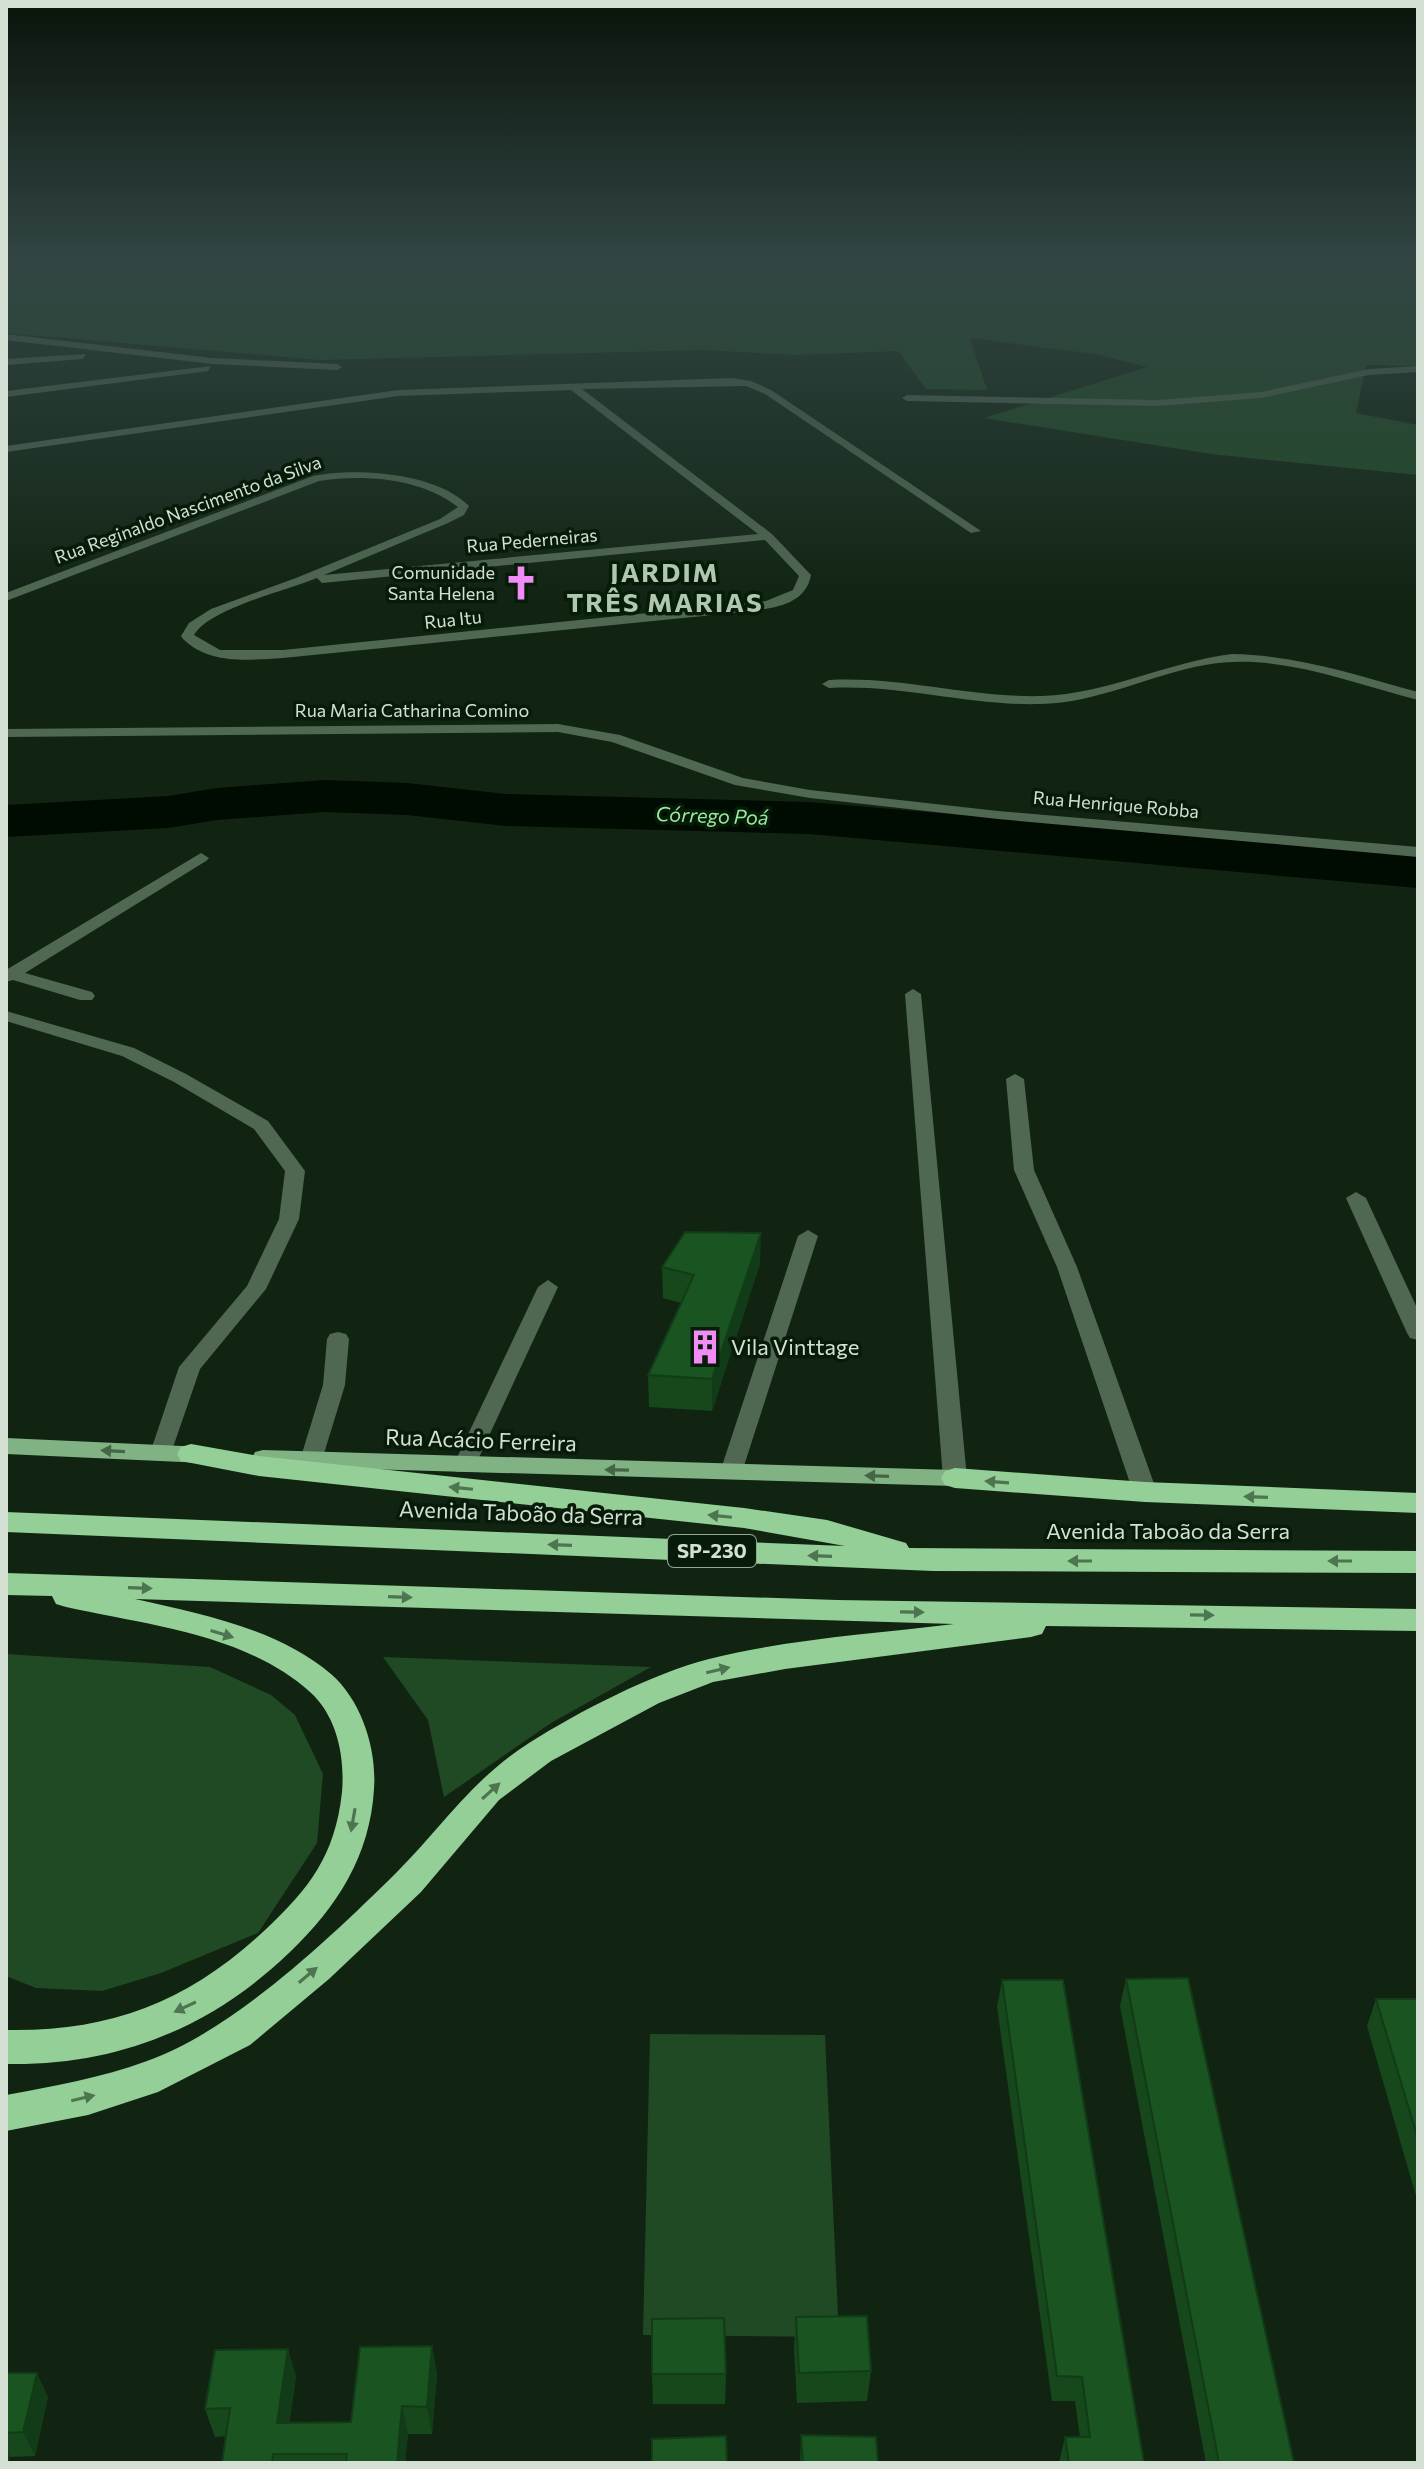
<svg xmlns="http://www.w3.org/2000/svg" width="1424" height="2469" viewBox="0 0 1424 2469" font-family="Commissioner,sans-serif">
  <rect width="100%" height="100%" fill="#112412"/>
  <path fill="#1f4a23" d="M6,262H1418V366L1366,365L1356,413L1418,425V475L1211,454L984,418L1147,367L1095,354L970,338L987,390L926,389L898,351L796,355L704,350L320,360L6,333Z
    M6,1654L210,1667L271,1695L295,1715L323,1774L317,1843L258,1933L161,1973L102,1991L36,1988L6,1976Z
    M383,1657L651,1667L551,1723L444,1797L428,1720Z
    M650,2034L825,2035L839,2337L643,2335Z"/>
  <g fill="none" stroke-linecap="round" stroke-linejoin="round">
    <path fill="#000b01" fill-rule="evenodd" d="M325,780L407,783L506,794L809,802L1418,854V888L809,834L506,826L407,815L325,812L217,820L168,828L6,837V805L168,796L217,788Z"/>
    <path fill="#506851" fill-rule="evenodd" d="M6,334L212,358L337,364L342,367L337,370L212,364L6,340Z
      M86,354L83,359L6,365V359Z
      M211,366L208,371L6,397V391Z
      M1418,366V372L1369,375L1261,398L1158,406L907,401L902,398L907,395L1158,400L1261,392L1369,369Z
      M732,378L751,381L771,390L981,531L971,533L765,394L746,386L582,389L772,534L811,575C805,610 761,609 733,613L283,658C248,660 210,665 183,639L181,636L189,623L211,609L296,578L440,519L458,507C421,478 364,474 319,481L6,601V593L313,476C357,467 437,473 469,506L464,515L448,523L324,575L758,534L571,390L398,396L6,452V446L398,390ZM765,540L799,576L793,590L766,601L283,650H220L194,635C210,608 286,591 317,578L322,583Z
      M1232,654C1297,655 1356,675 1418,692V700C1348,682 1278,652 1205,665C1149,675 1098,703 1040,704C969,706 901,684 829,688L822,684L829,680C901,676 970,698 1042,696C1107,694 1167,662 1232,654Z
      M558,724L620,735L743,778L810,790L998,811L1418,847V857L998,819L810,798L735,785L612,742L558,732L6,737V729Z
      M201,853L209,858L206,861L25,973L92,992L95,996L92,1000H80L13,980L6,982V970Z
      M913,989L921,994L967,1478L963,1484H947L943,1478L905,994Z
      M6,1011L134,1048L186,1074L268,1121L305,1171L299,1219L266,1289L200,1369L169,1459H153L150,1453L179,1367L247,1286L279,1219L285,1171L254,1129L174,1082L122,1056L6,1021Z
      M1015,1074L1024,1079L1034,1170L1077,1267L1157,1492L1153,1498L1145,1500L1137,1498L1133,1492L1057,1267L1014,1170L1006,1079Z
      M1356,1192L1366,1198L1418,1310V1340L1410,1338L1407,1333L1346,1198Z
      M808,1230L818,1236L742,1472L739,1478H723L720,1472L798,1236Z
      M548,1280L558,1287L475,1466L472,1472H456L453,1466L538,1287Z
      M338,1332L346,1334L349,1339L345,1385L322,1460L319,1466H303L300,1460L323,1385L327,1339L330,1334Z"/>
    <path fill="#80b283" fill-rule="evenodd" d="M6,1438L204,1447L212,1449L215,1455L212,1461L204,1463L6,1454Z
      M263,1450L955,1470L963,1472L967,1478L963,1484L955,1486L263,1466L255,1464L252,1458L255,1452Z"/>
    <path fill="#93cf96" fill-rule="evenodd" d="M191,1444L259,1456L744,1508L827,1520L906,1543L909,1548L1418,1551V1573L933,1571L6,1532V1512L845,1546L744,1528L259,1476L181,1461L177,1454L181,1447Z
      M955,1468L1145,1482L1418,1493V1513L1145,1502L955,1488L945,1485L941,1478L945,1471Z
      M6,1573L837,1600L1418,1609V1631L1046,1626L1042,1634L1031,1637L785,1669L713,1682L659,1703L551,1761L499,1800L421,1892L329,1979L250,2045L158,2092L88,2115L6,2131V2095C54,2086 101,2078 147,2061C234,2030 330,1938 396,1873C442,1827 472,1779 529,1743C580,1711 651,1674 709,1659C788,1639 873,1634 954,1624L135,1599C202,1614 278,1629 331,1674C362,1701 377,1750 374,1789C370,1856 337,1907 290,1952C211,2028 117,2066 6,2064V2030C110,2032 188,2002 264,1931C309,1889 335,1856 342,1792C345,1757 337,1716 310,1692C246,1634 147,1625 66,1607L56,1604L52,1596L6,1595Z"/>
  </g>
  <path fill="#16481c" d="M760,1264L712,1411L649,1407L648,1375L681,1303L663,1298L662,1267Z
    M1126,1979L1294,2463H1206L1120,2006Z
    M1002,1980L1144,2463H1059L1065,2437H1080L1075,2401H1052L997,2007Z
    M1376,1999H1418V2203L1367,2026Z
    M796,2317L871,2371L867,2401L797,2403L794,2348Z
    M432,2346L437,2374L432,2434H408L405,2463H222L226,2436L215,2437L205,2409L288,2349L296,2377L289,2423L351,2422Z
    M6,2373L48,2397L35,2456L10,2457L6,2463Z
    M652,2374H726L725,2404H653Z
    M801,2435L878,2463H800Z"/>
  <path fill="#123b17" d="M761,1233L760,1264L712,1411V1379Z
    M432,2346L437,2374L432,2434L427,2407Z
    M288,2349L296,2377L286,2450L277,2423Z
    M37,2373L48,2397L35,2456L23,2432Z
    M402,2406L408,2434L405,2463H397Z
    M6,2449L10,2457L8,2463H6Z"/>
  <path fill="#195421" stroke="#123b17" stroke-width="2" d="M685,1232L761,1233L712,1379L648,1375L694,1275L662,1267Z
    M1188,1978L1294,2463H1219L1126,1979Z
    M1002,1980H1063L1144,2463H1069L1065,2437H1090L1082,2377L1057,2376Z
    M1376,1999H1418V2139Z
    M867,2316L871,2371L799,2373L796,2317Z
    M724,2318L726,2374H652V2319Z
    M432,2346L427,2407L402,2406L397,2463H346L347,2454H273L272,2463H222L230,2408L205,2409L215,2350L288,2349L277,2423L351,2422L360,2347Z
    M6,2373H37L23,2432L6,2433Z
    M801,2435L876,2437L878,2463H803Z
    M726,2436L727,2463H652V2439Z"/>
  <defs><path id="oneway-solid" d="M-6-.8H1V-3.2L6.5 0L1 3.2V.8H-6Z" transform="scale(2)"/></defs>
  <g fill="#446646">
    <use href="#oneway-solid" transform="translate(113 1451) rotate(-177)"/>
    <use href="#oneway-solid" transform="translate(617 1470) rotate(-179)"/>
    <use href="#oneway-solid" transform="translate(877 1476) rotate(-178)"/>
  </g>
  <g fill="#4d7550">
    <use href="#oneway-solid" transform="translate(997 1482) rotate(-176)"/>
    <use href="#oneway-solid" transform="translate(461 1488) rotate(-174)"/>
    <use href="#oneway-solid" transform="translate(1256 1497) rotate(-178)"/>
    <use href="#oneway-solid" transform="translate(720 1516) rotate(-174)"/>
    <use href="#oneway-solid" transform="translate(560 1545) rotate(-178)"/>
    <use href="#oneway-solid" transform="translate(820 1556) rotate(-178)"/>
    <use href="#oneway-solid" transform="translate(1080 1561) rotate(-180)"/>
    <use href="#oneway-solid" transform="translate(1340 1561) rotate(-180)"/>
    <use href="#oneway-solid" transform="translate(140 1588) rotate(2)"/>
    <use href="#oneway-solid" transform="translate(400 1597) rotate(2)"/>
    <use href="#oneway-solid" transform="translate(912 1612) rotate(1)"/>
    <use href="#oneway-solid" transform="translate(1202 1615) rotate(1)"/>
    <use href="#oneway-solid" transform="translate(222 1634) rotate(17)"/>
    <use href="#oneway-solid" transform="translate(718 1670) rotate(-13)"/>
    <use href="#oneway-solid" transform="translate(491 1791) rotate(-42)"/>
    <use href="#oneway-solid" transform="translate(353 1820) rotate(100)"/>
    <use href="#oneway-solid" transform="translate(308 1975) rotate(-40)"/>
    <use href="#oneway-solid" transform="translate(185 2007) rotate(155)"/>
    <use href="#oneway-solid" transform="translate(83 2098) rotate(-13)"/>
  </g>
  <linearGradient id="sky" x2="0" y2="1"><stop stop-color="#09140a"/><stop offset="0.43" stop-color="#324544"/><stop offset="1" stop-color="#324544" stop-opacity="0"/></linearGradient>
  <rect width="1424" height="607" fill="url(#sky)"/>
  <defs>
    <g id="church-bare" transform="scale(2.76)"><path d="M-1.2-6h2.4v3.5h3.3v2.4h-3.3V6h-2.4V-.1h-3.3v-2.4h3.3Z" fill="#f18bf5" stroke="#071b09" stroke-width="2.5" paint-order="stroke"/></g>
    <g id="building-bare" transform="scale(2.76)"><path d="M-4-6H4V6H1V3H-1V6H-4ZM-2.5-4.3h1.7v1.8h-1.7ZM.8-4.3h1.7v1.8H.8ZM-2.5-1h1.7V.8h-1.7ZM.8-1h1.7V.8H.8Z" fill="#f18bf5" stroke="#071b09" stroke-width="2.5" paint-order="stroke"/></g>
  </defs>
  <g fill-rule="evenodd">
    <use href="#church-bare" x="521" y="583"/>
    <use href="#building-bare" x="705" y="1347"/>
  </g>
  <g text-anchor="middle" stroke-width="7" stroke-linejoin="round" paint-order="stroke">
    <g font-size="18" fill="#d3e0d3" stroke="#071b09">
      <text transform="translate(188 510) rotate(-20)" y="6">Rua Reginaldo Nascimento da Silva</text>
      <text transform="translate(532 541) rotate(-5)" y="6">Rua Pederneiras</text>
      <text transform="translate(453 620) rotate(-6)" y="6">Rua Itu</text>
      <text x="412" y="717">Rua Maria Catharina Comino</text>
      <text transform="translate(1116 805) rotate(5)" y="6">Rua Henrique Robba</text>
    </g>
    <g font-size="18" fill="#d3e0d3" stroke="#071b09" text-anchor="end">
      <text x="495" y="579">Comunidade<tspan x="495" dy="21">Santa Helena</tspan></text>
    </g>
    <g font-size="20" font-style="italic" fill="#98ea9e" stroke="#071b09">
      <text transform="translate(712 816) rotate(2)" y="7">Córrego Poá</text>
    </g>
    <rect fill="#071b09" stroke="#96a596" stroke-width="2" x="668" y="1535" width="88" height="32" rx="6"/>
    <g font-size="20" font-weight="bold" fill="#d3e0d3">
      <text x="712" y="1558">SP-230</text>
    </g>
    <g font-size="22" fill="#d3e0d3" stroke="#071b09" text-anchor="start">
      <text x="731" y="1355">Vila Vinttage</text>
    </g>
    <g font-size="22" fill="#d3e0d3" stroke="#071b09">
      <text transform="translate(481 1440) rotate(2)" y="8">Rua Acácio Ferreira</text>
      <text transform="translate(521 1513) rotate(2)" y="8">Avenida Taboão da Serra</text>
      <text x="1168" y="1539">Avenida Taboão da Serra</text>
    </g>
    <g font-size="26" font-weight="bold" letter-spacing="2" fill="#aec7ae" stroke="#071b09">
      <text x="665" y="582">JARDIM<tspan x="665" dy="30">TRÊS MARIAS</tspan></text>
    </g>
  </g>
  <rect width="1424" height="2469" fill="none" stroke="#d3e0d3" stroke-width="16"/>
</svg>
